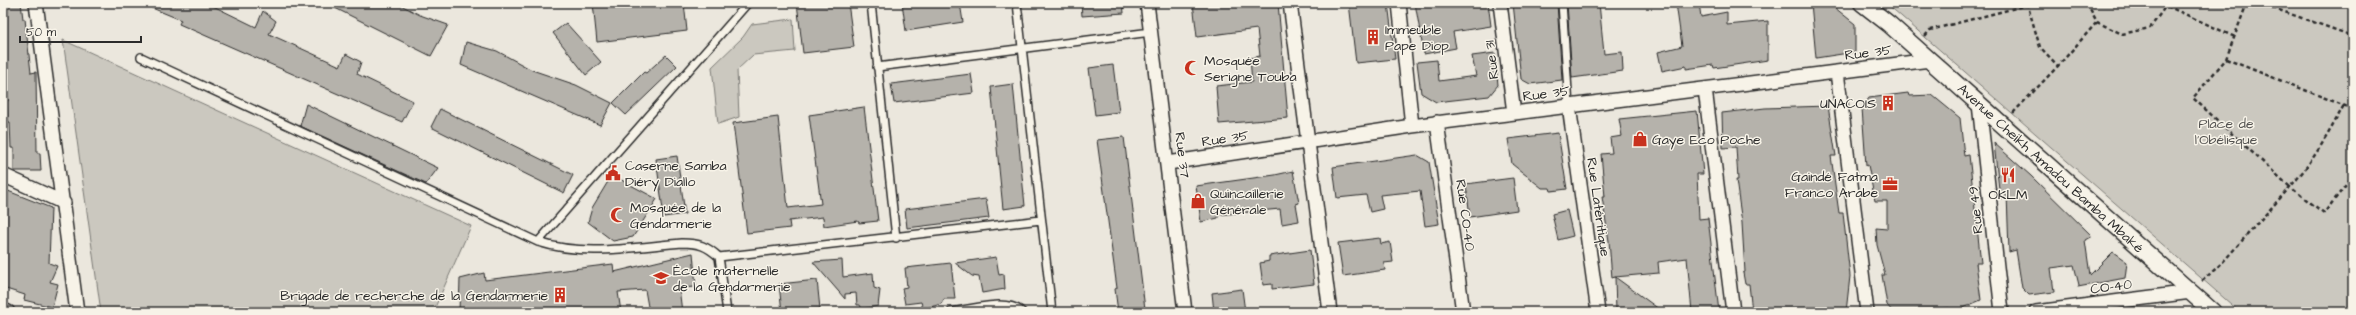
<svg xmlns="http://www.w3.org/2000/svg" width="2356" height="315" viewBox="0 0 2356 315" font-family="'Architects Daughter',sans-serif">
  <rect width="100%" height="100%" fill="#ebe7dd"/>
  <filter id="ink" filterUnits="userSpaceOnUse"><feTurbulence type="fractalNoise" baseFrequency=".025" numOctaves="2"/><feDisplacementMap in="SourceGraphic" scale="8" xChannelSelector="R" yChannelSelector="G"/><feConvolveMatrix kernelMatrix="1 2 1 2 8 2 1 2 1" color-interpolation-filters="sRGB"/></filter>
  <g filter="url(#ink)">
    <path fill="#cbc8bf" stroke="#7b7a75" d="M1886,3H2353V312H2240Z
      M793,19L795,51L753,55L737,70L739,117L718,124L712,67L743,37L752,24Z
      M63,40L471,226L433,312H101Z"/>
    <path fill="#b5b2ab" stroke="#2b2b2b" d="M3,3H21L23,19H25L31,73L36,72L37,153H40L41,171H14V148H11L10,122H8L6,101H8L5,71H3Z
      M140,3H207L256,27L263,11L276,21L269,34L340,66L346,54L361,62L357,74L413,101L402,122L179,24L181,20Z
      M325,3H397L420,15L448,25L431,56Z
      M593,3H684L687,31L597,42Z
      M797,3H848L854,47L803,53Z
      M902,3H960L963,22L906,31Z
      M1081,3H1123L1124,13L1082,16Z
      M1193,3H1278L1288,118L1219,124L1216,86L1252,82L1250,58L1260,56L1257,29L1197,37Z
      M1349,3H1388L1395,59L1356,63Z
      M1415,3H1488L1491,26L1453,32L1456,48L1424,54Z
      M1513,3H1557L1562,80L1530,84L1521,79Z
      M1567,3H1599L1604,54L1622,52L1623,71L1572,78Z
      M1676,3H1699L1701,17L1727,12V25L1768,21V60L1714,68L1713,65L1686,69V66L1662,71L1658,52L1682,46Z
      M1811,3H1829L1855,24V52L1816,58Z
      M566,23L601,62L586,75L553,33Z
      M466,42L497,51L532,70L576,85L612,103L600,125L461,65Z
      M1495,53L1498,85L1489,96L1436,102L1421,93L1417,62L1437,60L1439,81L1476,76L1472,56Z
      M666,55L677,66L626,115L613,103L644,72L646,73Z
      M1113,65L1119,112L1095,115L1089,68Z
      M971,74L974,93L894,103L891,84Z
      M1013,84L1025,206L1003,209L991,87Z
      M1908,93L1909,96L1932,95L1960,118L1964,156L1969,155L1981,263H1976L1981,300L1953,312H1951L1949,308L1893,312L1887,305L1882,275H1885L1877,245L1876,228L1887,229V201H1875L1868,165L1866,166L1862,108L1869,98Z
      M306,104L438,168L426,184L300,126Z
      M1828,106L1836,156H1831L1839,213H1843L1850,276L1846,312H1752L1749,284H1745L1743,273L1745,272L1742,223L1736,180H1738L1736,147L1723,148L1722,113L1765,108Z
      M864,107L878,221L859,223L858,221L824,226L823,217L789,221L790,228L747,233L733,123L778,117L788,208L821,204L809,115Z
      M440,109L573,175L564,193L431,127Z
      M1697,111L1703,174H1697L1699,219L1708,218L1719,312H1692L1687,258L1658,262L1659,273L1615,277L1663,312H1616L1615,277L1612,278L1609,241L1602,197H1605L1601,154L1612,153L1610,138L1622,136L1619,119Z
      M1558,133L1567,189L1551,191L1550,188H1542L1512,164L1508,139Z
      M1124,137L1145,309L1118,312L1115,289L1117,288L1097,140Z
      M1994,143L2031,176L2092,236L2085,240L2090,275L2113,252L2127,262L2125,278L2078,287L2079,285L2074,265L2051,268L2054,292L2029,295L2022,288L2016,250L2009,252L2007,194L2000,199Z
      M1417,155L1429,162L1439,224L1425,226L1420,191L1380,195L1383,209L1370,212L1366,195L1337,198L1333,167Z
      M677,156L685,214L664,217L656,159Z
      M1293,171L1299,203L1296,204L1299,221L1282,224L1280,209L1218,215V218L1201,222L1196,186L1275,175Z
      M612,175L657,199L633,237L613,241L588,222L592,208Z
      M1513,178L1517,210L1470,217L1466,184Z
      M3,189L51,208L49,263L57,266L50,282L58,284L52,307L24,300L25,295L3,288Z
      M986,199L989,218L907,228L905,209Z
      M1567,210L1573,236L1558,240L1552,214Z
      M1380,238L1381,244L1390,242L1393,262L1384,263L1385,270L1343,276L1338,243Z
      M1310,250L1314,284L1272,289V284L1263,285L1260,263L1269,261V256Z
      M693,253L696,287L679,288L682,312H649L645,290L618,292L621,312H505L504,308L459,312L460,279L484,273L485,280L613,264L614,272Z
      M996,257L999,275L1004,274L1005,289L982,293L979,277L972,276L955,263Z
      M842,260L843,277L873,273L874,288L880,290L878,306L862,309L860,305H857L856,293L845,294V299L813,262Z
      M951,263L955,299H944L941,304L923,309L921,302L905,304L902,288L907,287L905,268Z
      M817,280L820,309L782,312L779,284Z
      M1242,289L1245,312H1214L1212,293Z"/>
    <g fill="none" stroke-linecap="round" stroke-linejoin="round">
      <g stroke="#2b2b2b" stroke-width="10">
        <path id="service" d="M871,3L896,238
          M1017,3L1052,312
          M1562,3L1569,106
          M141,57L538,242C584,257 634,247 682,243C699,243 707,246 719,257L727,312
          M877,67L1151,32
          M538,242L748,3
          M719,257L1041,220
          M951,312C970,309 1008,298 1022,312"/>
      </g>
      <g stroke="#2b2b2b" stroke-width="16">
        <path id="minor" d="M36,3L77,312
          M1147,3L1185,312
          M1290,3L1330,312
          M1399,3L1412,126
          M1500,3L1514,113
          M1837,72L1867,312
          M1705,89L1733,312
          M1979,104L2002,312
          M1569,106L1598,312
          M1437,122L1463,312
          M1168,163L1412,126L1930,60
          M3,175L64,203
          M3,310L8,312
          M2036,312L2191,292"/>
      </g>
      <g stroke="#2b2b2b" stroke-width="19">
        <path id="tertiary" d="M1862,3L1889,24L2213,312"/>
      </g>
      <path stroke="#2b2b2b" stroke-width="2.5" stroke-dasharray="4 3" stroke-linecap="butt" d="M2027,3L2040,47L2058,66L2097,22
        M2087,3L2097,22L2122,34L2150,28L2168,3
        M2247,3L2226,59L2193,98L2290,187C2312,163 2328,135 2344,105
        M2259,3L2353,36
        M2167,6L2235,37
        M1925,36L1930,30L2027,5
        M2226,59L2353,109
        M2013,113L2058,66
        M2202,281L2222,263L2290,187L2324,213L2353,176"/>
      <use href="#service" stroke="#f7f3e8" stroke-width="7"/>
      <use href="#minor" stroke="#f7f3e8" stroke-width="13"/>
      <use href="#tertiary" stroke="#f7f3e8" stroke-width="16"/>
    </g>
  </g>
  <defs>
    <g id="building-bare" transform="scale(1.2)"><path d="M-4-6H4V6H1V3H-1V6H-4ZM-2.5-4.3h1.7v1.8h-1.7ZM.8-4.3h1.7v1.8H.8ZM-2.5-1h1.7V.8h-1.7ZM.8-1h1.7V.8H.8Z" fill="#c8321e" stroke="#f7f3e8" stroke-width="2.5" paint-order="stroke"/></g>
    <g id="mosque-bare" transform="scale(1.2)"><path d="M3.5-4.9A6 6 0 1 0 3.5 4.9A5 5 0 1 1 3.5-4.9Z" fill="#c8321e" stroke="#f7f3e8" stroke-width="2.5" paint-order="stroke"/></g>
    <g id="shop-bare" transform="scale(1.2)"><path d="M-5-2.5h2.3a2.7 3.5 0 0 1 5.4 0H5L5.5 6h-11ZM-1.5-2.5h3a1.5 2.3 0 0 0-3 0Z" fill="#c8321e" stroke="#f7f3e8" stroke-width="2.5" paint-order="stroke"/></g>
    <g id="civic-bare" transform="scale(1.2)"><path d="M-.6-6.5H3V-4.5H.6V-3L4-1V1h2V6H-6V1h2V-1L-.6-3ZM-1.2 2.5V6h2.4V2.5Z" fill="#c8321e" stroke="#f7f3e8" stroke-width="2.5" paint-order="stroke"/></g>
    <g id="restaurant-bare" transform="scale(1.2)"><path d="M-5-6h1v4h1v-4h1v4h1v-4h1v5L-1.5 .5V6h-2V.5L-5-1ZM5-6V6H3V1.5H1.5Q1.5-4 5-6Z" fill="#c8321e" stroke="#f7f3e8" stroke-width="2.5" paint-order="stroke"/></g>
    <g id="office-bare" transform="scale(1.2)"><path d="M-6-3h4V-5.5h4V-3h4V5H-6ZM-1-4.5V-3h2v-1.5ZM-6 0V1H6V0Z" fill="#c8321e" stroke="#f7f3e8" stroke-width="2.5" paint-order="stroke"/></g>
    <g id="school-bare" transform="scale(1.2)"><path d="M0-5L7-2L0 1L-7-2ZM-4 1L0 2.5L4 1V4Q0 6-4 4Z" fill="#c8321e" stroke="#f7f3e8" stroke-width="2.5" paint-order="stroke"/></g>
  </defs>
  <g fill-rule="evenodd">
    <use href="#building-bare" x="1373" y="37"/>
    <use href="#mosque-bare" x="1192" y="68"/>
    <use href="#building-bare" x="1888" y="103"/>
    <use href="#shop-bare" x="1640" y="139"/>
    <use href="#civic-bare" x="613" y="173"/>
    <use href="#restaurant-bare" x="2008" y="175"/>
    <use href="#office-bare" x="1890" y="184"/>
    <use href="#shop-bare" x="1198" y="201"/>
    <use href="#mosque-bare" x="618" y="215"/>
    <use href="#school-bare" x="661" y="278"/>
    <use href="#building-bare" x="560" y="295"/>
  </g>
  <g text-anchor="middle" stroke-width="3" stroke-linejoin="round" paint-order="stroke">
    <g font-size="14" fill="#2b2b2b" stroke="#f7f3e8" text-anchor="start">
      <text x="1385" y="34">Immeuble<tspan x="1385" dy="16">Pape Diop</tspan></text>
      <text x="1204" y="65">Mosquée<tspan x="1204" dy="16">Serigne Touba</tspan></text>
      <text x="1876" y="108" text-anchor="end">UNACOIS</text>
      <text x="1652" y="144">Gaye Eco Poche</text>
      <text x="625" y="170">Caserne Samba<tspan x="625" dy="16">Diéry Diallo</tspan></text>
      <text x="1878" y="181" text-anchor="end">Gaindé Fatma<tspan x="1878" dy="16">Franco Arabe</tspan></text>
      <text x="1210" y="198">Quincaillerie<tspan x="1210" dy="16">Générale</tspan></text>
      <text x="2008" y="199" text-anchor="middle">OKLM</text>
      <text x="630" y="212">Mosquée de la<tspan x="630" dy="16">Gendarmerie</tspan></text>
      <text x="673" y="275">École maternelle<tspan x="673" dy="16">de la Gendarmerie</tspan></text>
      <text x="548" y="300" text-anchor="end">Brigade de recherche de la Gendarmerie</text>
    </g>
    <g font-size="14" fill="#2b2b2b" stroke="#f7f3e8">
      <text transform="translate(1868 52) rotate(-7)" y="5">Rue 35</text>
      <text transform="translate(1491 60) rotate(-97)" y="5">Rue 31</text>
      <text transform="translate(1546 93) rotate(-7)" y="5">Rue 35</text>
      <text transform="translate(1225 138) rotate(-8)" y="5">Rue 35</text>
      <text transform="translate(1183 155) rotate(83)" y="5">Rue 37</text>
      <text transform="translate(2051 168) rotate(42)" y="5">Avenue Cheikh Amadou Bamba Mbaké</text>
      <text transform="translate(1599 207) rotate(82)" y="5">Rue Latéritique</text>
      <text transform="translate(1975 210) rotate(-96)" y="5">Rue 49</text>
      <text transform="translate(1466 215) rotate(82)" y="5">Rue CO-40</text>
      <text transform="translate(2111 286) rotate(-8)" y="5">CO-40</text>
    </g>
    <g font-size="14" fill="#535250" stroke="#f7f3e8">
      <text x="2226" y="128">Place de<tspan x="2226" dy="16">l'Obélisque</tspan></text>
    </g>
  </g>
  <rect width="2356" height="315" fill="none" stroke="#f7f3e8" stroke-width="16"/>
  <rect x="8" y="8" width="2340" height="299" fill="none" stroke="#2b2b2b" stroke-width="1.5" filter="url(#ink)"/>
  <path d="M20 36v6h121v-6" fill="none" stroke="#2b2b2b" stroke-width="2"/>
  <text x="26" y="36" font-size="12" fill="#2b2b2b" stroke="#f7f3e8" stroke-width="3" paint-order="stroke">50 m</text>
</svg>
